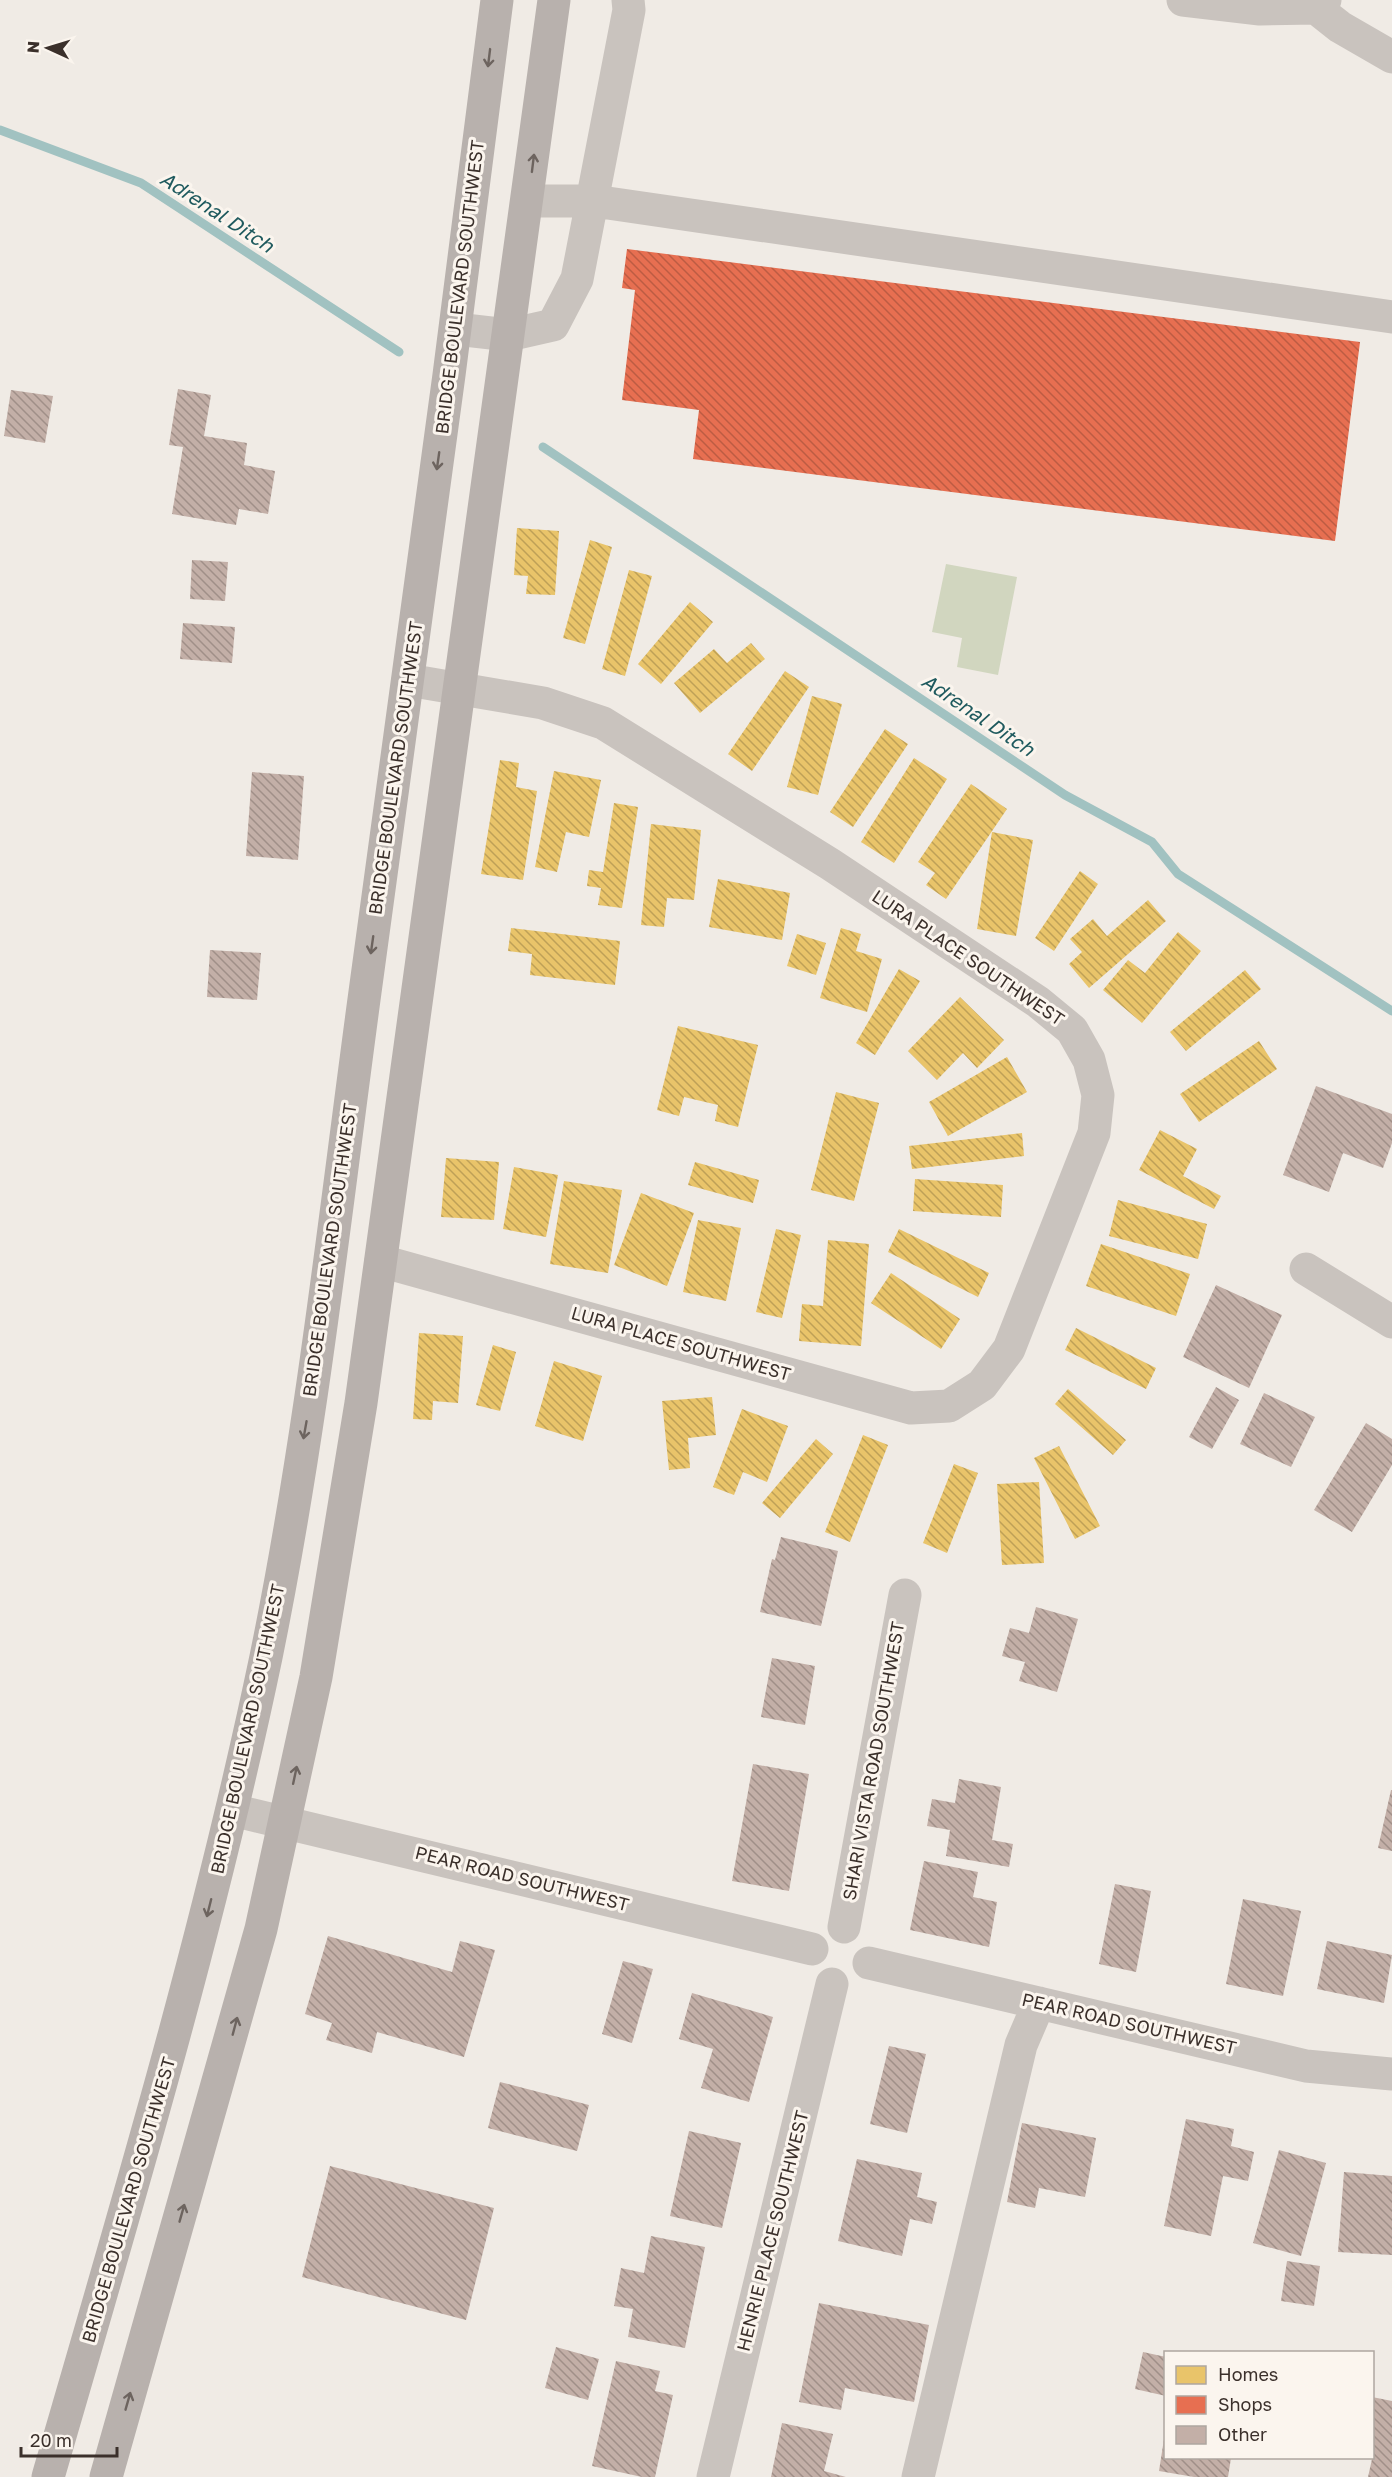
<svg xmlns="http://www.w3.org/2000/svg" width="1392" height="2477" viewBox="0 0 1392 2477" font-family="'Golos Text',sans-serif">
  <defs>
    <pattern id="homes-back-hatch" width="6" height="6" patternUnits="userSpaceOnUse" patternTransform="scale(1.5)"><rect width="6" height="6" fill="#e9c46a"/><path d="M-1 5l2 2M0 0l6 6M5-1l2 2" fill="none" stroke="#bea057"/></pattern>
    <pattern id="shops-back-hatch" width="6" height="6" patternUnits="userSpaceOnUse" patternTransform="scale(1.5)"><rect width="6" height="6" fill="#e76f51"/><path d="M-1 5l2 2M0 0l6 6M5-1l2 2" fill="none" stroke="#bc5c43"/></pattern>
    <pattern id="building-back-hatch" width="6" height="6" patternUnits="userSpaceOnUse" patternTransform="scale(1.5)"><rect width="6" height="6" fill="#c3afa7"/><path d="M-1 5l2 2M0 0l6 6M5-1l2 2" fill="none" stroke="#a08f88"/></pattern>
  </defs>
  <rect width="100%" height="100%" fill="#f0ebe5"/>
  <path fill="#d1d6bf" d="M946,564L1017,577L998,675L957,667L962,638L932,632Z"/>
  <path fill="url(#homes-back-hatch)" d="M517,528L559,531L555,595L526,594L528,576L514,575Z
    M590,540L612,547L585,644L563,638Z
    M629,570L652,576L625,676L602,669Z
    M690,602L713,622L661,684L638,664Z
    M751,643L765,659L700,713L674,683L714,649L727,663Z
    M785,671L809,687L752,771L728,754Z
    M812,696L842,704L818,795L787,787Z
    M885,729L908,744L853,827L830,812Z
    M914,758L947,779L894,863L861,842Z
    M500,760L519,763L516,787L537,791L523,880L481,874Z
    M554,771L601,780L589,837L566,832L557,872L535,867Z
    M971,784L1007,809L946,899L926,885L935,873L918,862Z
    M614,803L638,807L622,908L598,905L601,888L587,886L589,870L603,872Z
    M651,824L701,830L694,900L667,898L664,927L641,925Z
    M992,832L1033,840L1016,936L977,929Z
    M1080,871L1098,884L1054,951L1035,938Z
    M718,879L790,893L782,940L709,927Z
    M1148,900L1166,921L1089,988L1069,964L1082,952L1070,939L1093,919L1107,936Z
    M511,928L620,941L615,985L530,975L532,954L508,951Z
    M841,928L861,934L856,951L882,959L867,1012L820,998Z
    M1178,932L1201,951L1142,1023L1103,990L1128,960L1145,973Z
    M797,934L826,943L816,975L787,966Z
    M899,969L920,981L875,1055L856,1043Z
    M1245,970L1261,989L1186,1051L1170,1032Z
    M960,997L1004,1040L977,1068L963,1053L937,1080L908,1051Z
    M678,1026L758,1045L738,1127L715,1121L718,1105L684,1097L679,1116L657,1110Z
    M1259,1041L1277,1069L1199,1122L1180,1094Z
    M1007,1057L1027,1092L948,1136L929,1102Z
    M836,1092L879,1103L854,1201L811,1190Z
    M1160,1130L1197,1149L1183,1176L1221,1196L1214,1209L1139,1170Z
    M1022,1133L1024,1156L912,1169L909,1146Z
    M446,1158L499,1162L494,1220L441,1217Z
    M695,1162L759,1180L753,1203L688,1185Z
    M514,1167L558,1175L546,1237L503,1229Z
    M915,1179L1003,1185L1001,1217L913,1211Z
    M564,1181L622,1190L608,1273L550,1264Z
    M641,1193L694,1213L667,1286L614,1265Z
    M1118,1200L1207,1224L1198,1259L1109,1236Z
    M698,1220L741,1228L726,1301L683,1292Z
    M776,1229L801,1235L782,1318L756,1312Z
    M899,1229L989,1273L978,1297L888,1252Z
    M828,1240L869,1244L861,1346L799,1341L802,1304L823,1306Z
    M1101,1244L1190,1274L1176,1316L1086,1286Z
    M891,1273L960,1319L941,1349L871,1303Z
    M1076,1328L1156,1368L1146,1389L1065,1350Z
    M419,1333L463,1336L458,1403L433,1401L432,1420L413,1419Z
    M493,1345L516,1352L500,1411L476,1405Z
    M554,1361L602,1376L583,1441L535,1426Z
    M1068,1389L1126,1440L1113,1455L1055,1404Z
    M712,1397L716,1435L688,1438L690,1468L669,1470L662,1401Z
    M742,1409L788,1426L767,1482L743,1472L734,1495L713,1487Z
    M863,1435L888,1445L850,1542L825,1532Z
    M816,1439L833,1454L780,1518L762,1503Z
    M1059,1446L1100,1526L1075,1539L1034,1458Z
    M954,1464L978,1473L947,1553L923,1543Z
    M1039,1482L1044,1563L1002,1565L997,1484Z"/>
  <path fill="url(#shops-back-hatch)" d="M627,249L1360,342L1335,541L693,459L699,410L622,400L635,290L622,288Z"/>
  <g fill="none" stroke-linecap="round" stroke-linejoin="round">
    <path stroke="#a1c2c1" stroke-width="9" d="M0,130L141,183L399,352
      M543,447L1065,795L1152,842L1178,874L1392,1011"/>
  </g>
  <path fill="url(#building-back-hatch)" d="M178,389L211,395L204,436L247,443L244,465L275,471L268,514L239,509L236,525L172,514L183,447L169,445Z
    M11,390L53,396L45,443L4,436Z
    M192,560L228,562L225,601L190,599Z
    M183,623L235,627L232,663L180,659Z
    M252,772L304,776L298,860L246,856Z
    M210,950L261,953L257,1000L207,997Z
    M1316,1086L1392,1114V1143L1383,1168L1343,1153L1329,1192L1283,1175Z
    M1216,1285L1282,1315L1249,1388L1183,1357Z
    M1216,1387L1239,1400L1212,1449L1189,1437Z
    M1264,1393L1315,1417L1291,1467L1240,1444Z
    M1366,1423L1392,1439V1465L1352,1532L1314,1510Z
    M781,1537L838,1551L821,1626L760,1612L772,1559L775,1560Z
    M1036,1607L1078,1619L1057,1692L1019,1681L1025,1662L1002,1656L1010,1628L1029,1633Z
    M772,1658L815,1666L805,1725L761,1717Z
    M753,1764L809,1774L789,1891L732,1881Z
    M959,1779L1001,1787L992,1840L1013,1844L1009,1867L946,1856L950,1830L927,1826L932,1799L955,1803Z
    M1391,1790H1392V1851L1378,1848Z
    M924,1861L978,1872L973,1897L997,1902L989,1947L910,1930Z
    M1115,1884L1151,1891L1136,1972L1099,1964Z
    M1243,1899L1301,1911L1283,1996L1226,1984Z
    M328,1936L452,1972L460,1941L495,1950L464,2057L377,2032L372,2053L326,2040L332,2023L305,2014Z
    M1327,1941L1392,1955L1384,2003L1317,1989Z
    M623,1961L653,1969L632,2043L602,2034Z
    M692,1993L773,2017L749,2102L701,2088L713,2049L679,2039Z
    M889,2046L926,2054L907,2133L870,2124Z
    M500,2082L589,2105L577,2151L488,2128Z
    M1186,2119L1234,2129L1231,2146L1254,2152L1248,2181L1223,2176L1211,2236L1164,2226Z
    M1022,2123L1096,2138L1085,2197L1039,2188L1035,2208L1007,2202Z
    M689,2131L741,2143L722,2228L670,2216Z
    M1279,2150L1326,2163L1301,2256L1253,2243Z
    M857,2159L922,2173L917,2197L937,2202L932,2224L910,2219L902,2256L838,2241Z
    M330,2166L494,2208L466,2320L302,2277Z
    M1344,2172L1392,2176V2255L1338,2252Z
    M651,2236L705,2247L685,2348L628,2337L633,2309L614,2306L621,2268L644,2273Z
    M1287,2261L1320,2266L1314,2306L1281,2301Z
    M819,2303L929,2325L914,2402L845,2388L841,2410L799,2402Z
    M556,2347L599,2359L588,2400L545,2388Z
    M1143,2352L1166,2357V2396L1135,2389Z
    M616,2361L660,2371L655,2391L673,2395L655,2477H642L592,2466Z
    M1372,2397L1392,2401V2477H1368L1372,2459L1368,2458H1372Z
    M782,2423L833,2434L824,2471L846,2477H771Z
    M1164,2439L1166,2458H1231L1228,2477H1194L1159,2471Z"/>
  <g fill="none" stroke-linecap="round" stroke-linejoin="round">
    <path stroke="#c9c3be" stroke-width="33" d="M1183,0L1260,9L1316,8L1325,0
      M1316,8L1340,27L1392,57
      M528,201H594L1392,317
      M456,329L509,335L553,325L577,279L629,10L628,0
      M381,1261L911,1408L949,1406L982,1385L1009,1349L1094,1133L1098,1095L1089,1060L1072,1030L1038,1002L830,864L603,723L543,703L408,680
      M1306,1269L1392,1322
      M232,1810L812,1949
      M844,1927L905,1595
      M869,1963L1306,2066L1392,2074
      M713,2477L832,1984
      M918,2477L1021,2045L1039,2003"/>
    <path stroke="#b8b1ad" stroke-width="33" d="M48,2477C127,2205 208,1934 266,1657C311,1437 335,1214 365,992C411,662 456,331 497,0
      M106,2477L261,1929L316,1677L361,1403L554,0"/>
  </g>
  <defs><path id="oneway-shaft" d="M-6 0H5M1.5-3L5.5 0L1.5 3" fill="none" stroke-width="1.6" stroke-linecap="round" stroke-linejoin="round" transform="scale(1.5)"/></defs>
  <g stroke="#6d645f">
    <use href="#oneway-shaft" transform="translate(489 58) rotate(97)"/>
    <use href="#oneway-shaft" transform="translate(533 163) rotate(-83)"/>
    <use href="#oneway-shaft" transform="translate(438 461) rotate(98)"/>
    <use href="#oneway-shaft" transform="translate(372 945) rotate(98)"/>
    <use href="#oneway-shaft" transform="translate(305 1430) rotate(100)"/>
    <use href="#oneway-shaft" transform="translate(295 1775) rotate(-78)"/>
    <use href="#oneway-shaft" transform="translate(209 1908) rotate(104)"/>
    <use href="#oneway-shaft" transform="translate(235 2026) rotate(-75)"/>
    <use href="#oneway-shaft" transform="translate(182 2213) rotate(-74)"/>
    <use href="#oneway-shaft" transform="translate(128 2401) rotate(-74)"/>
  </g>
  <g text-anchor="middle" stroke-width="6" stroke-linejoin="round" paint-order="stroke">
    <g font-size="18" fill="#3b302b" stroke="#fbf5ee">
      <text transform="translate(460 287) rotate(-83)" y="6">BRIDGE BOULEVARD SOUTHWEST</text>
      <text transform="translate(396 768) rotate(-82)" y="6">BRIDGE BOULEVARD SOUTHWEST</text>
      <text transform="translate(968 958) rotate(34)" y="6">LURA PLACE SOUTHWEST</text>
      <text transform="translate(330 1250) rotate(-82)" y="6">BRIDGE BOULEVARD SOUTHWEST</text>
      <text transform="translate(681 1344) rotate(16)" y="6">LURA PLACE SOUTHWEST</text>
      <text transform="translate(248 1729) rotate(-78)" y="6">BRIDGE BOULEVARD SOUTHWEST</text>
      <text transform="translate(874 1761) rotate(-80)" y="6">SHARI VISTA ROAD SOUTHWEST</text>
      <text transform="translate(522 1879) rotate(14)" y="6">PEAR ROAD SOUTHWEST</text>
      <text transform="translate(1129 2024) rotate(13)" y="6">PEAR ROAD SOUTHWEST</text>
      <text transform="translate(129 2200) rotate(-74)" y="6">BRIDGE BOULEVARD SOUTHWEST</text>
      <text transform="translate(773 2231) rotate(-76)" y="6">HENRIE PLACE SOUTHWEST</text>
    </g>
    <g font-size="20" font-style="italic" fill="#1f5a5e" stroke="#fbf5ee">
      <text transform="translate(217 212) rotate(33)" y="7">Adrenal Ditch</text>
      <text transform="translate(978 715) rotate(34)" y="7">Adrenal Ditch</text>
    </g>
  </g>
  <rect x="1164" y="2351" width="210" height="108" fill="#fbf5ee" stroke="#aea6a0" stroke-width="1.5"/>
  <rect x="1176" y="2366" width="30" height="18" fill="#e9c46a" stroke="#aea6a0" stroke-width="1.5"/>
  <text x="1218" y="2381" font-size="18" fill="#3b302b">Homes</text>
  <rect x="1176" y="2396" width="30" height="18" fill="#e76f51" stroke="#aea6a0" stroke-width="1.5"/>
  <text x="1218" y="2411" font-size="18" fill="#3b302b">Shops</text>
  <rect x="1176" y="2426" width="30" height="18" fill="#c3afa7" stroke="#aea6a0" stroke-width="1.5"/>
  <text x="1218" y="2441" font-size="18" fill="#3b302b">Other</text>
  <g transform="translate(48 48) rotate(274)" stroke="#fbf5ee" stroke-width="4.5" paint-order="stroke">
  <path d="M0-4.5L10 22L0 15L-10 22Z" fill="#3b302b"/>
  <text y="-9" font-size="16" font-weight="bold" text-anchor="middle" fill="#3b302b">N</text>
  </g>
  <path d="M21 2447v9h96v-9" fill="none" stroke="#3b302b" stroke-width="3"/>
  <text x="30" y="2447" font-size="18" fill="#3b302b" stroke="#fbf5ee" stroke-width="4.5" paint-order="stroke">20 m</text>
</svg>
